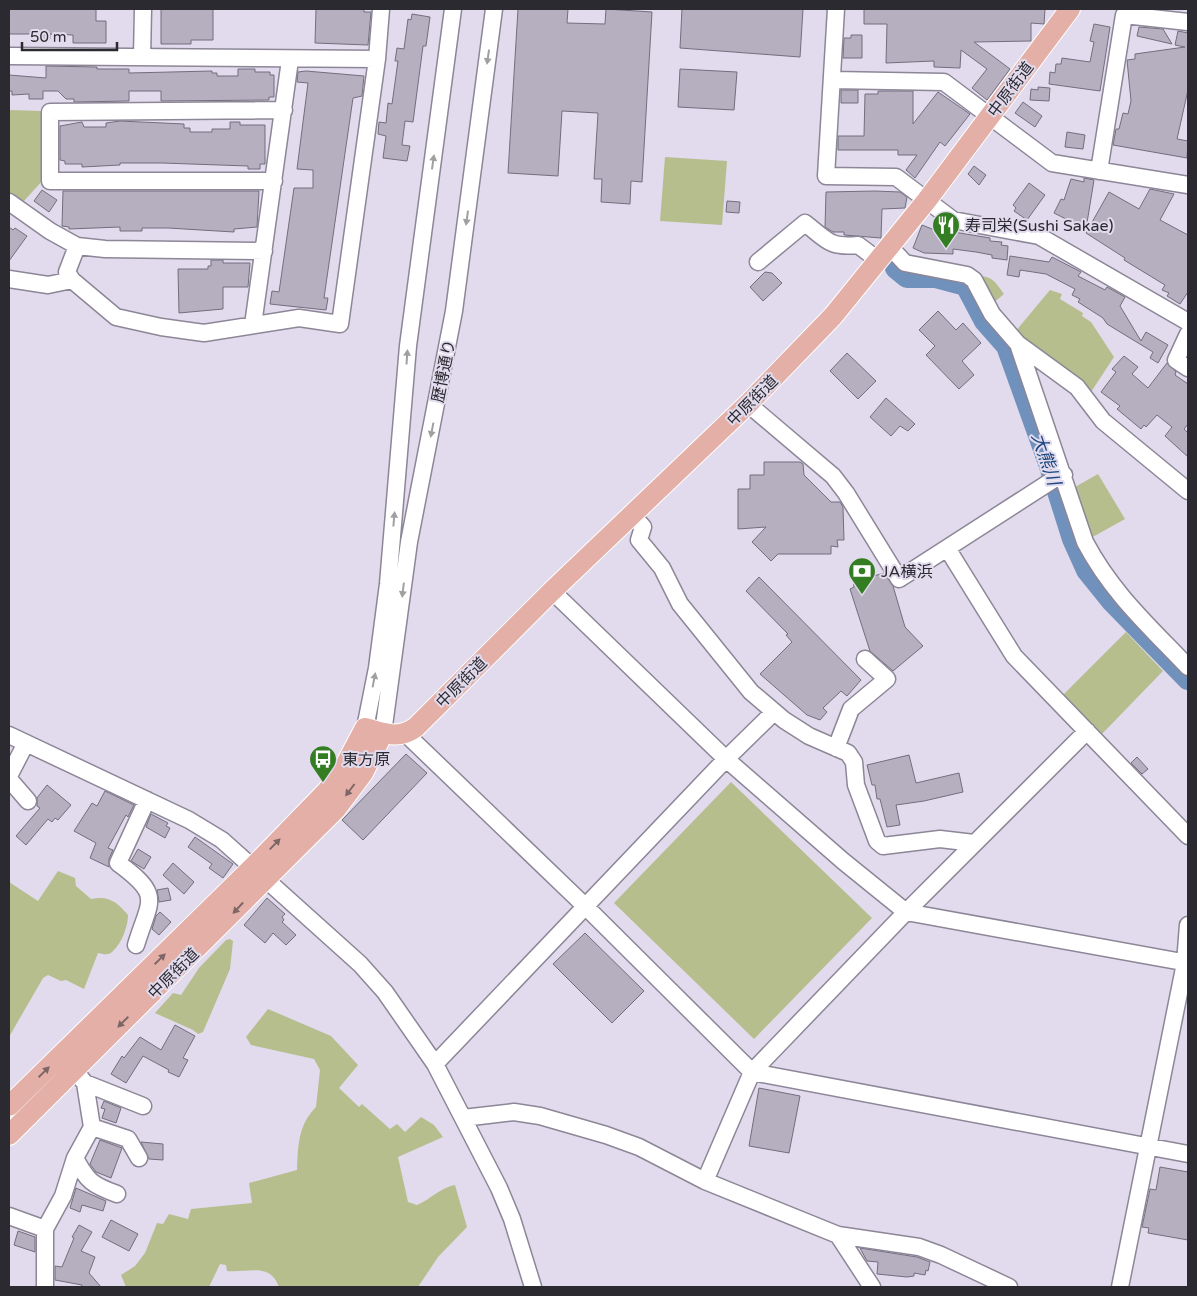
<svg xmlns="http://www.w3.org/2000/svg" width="1197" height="1296" viewBox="0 0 1197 1296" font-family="'Varela Round','Noto Sans JP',sans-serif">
  <rect width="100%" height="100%" fill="#e1dbed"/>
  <path fill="#b7be8d" d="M9,110L42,111L44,179L23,202L9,193Z
    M665,157L727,161L722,225L660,221Z
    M978,276C993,276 996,283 1004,294L991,305Z
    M1050,290L1062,294L1060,299L1083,313L1082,316L1091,322L1114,357L1089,395L1015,332Z
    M1098,474L1125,519L1089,539L1075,487Z
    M1126,632L1163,671L1100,736L1061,697Z
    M731,782L872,918L754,1039L614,903Z
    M58,871L75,878L76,886L91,899C109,895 117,902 128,915C128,926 122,943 113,951C109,956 103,954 98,953L84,989L66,980L61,981L48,975L43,978L9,1037V882L38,901Z
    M230,939L233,941L230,969L203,1032L198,1034L193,1030L155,1013L173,993L181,995L199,968L226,940Z
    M268,1009L331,1036L358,1065L339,1088L359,1107L362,1104L390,1129L397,1124L405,1132L421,1117L434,1125L443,1137L398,1157L408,1202L417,1205C431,1199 441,1187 455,1185L467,1227L438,1257L418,1287H279C270,1262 248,1273 227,1271L226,1265L220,1264L209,1287H126L121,1275L135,1266L145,1253L157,1223L163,1224L169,1214L188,1219L191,1209L252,1203L249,1183L297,1170C298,1146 298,1125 316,1107L320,1070L314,1059L251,1045L246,1037Z"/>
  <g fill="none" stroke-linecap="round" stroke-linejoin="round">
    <path stroke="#7091bc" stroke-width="22" d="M896,268L907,277H936L966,285L985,321L1007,346L1049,463L1073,539L1087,570L1112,601L1188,679"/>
  </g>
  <path fill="#b5afc0" stroke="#736e7e" d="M9,9H96V21H106V43H73V35L50,34V39H39V34H9Z
    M161,9H213V40H191V44H161Z
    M316,9H364V12H371L368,45L315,43Z
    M518,9H568L567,23L605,24L606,9L652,12L642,182L631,181L630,204L601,202L602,179H594L598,113L562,111L558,176L508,173Z
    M682,9H803L800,57L680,48Z
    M864,9H1045L1044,24L1031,23V41L974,42L1010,69L987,100L972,88L987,69L961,50L960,68L934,67V61L886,63L887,24H864Z
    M412,14L430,17L426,46H423L413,122L405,121L402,145L410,146L407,161L383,158L386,136L378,134L379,122L386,123L388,103L392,104L398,61H395L397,48L404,49L408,19L411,20Z
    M1094,24L1110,27L1100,91L1049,84L1050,72L1055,73L1056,64H1061L1062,58L1090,62L1094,42L1090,41Z
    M1139,27L1163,29L1172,44L1137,36Z
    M1178,31L1188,33V90L1177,139L1188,141L1187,158L1113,145L1116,129H1119L1123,113L1128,114L1131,101L1127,60L1135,59V54L1185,47L1175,45Z
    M851,35H862V58H843L844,38H851Z
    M46,66L97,67V69H129V73L212,71V73H217V76H238V69H255V72H270V75H274V97H269V100L161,101V91H129V101L74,102V99H66L58,91H43V99H29V94L12,95V91H9V75L46,78Z
    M680,69L737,72L734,110L678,107Z
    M306,71L364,76L362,96L353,98L324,298H328L326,310L270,304L272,291L279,292L294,188H313V170L297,169L308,83L297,82L298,72Z
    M1038,87L1050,88L1049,101L1030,100L1031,89L1038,90Z
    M841,90H858V103H841Z
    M878,91H913V124L938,92L970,114L945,146L940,142L915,178L906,170L917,155H898V150H838V136H864L865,94H878Z
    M1023,102L1042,116L1035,127L1015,113Z
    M120,121L184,124V128H190V132H212V129H230V122H240V125H265V164H260V169H248V166L162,163H120V165L82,167V164H65V161L60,160V126L82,122L84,127H106V123Z
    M1067,132L1085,135L1083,149L1065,147Z
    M974,166L986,175L979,185L968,174Z
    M1084,178L1094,180L1086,229L1054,213L1061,199L1064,200L1071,179L1084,182Z
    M1029,183L1045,195L1027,220L1014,211L1016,208L1013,205Z
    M1150,189L1174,194L1160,220L1188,235V292L1180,304L1167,296L1169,293L1162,290L1165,285L1124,260L1125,258L1086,233L1109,192L1139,209Z
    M42,190L57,200L49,212L34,201Z
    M63,191H259L257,227L234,229V232L168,228H142V231H120V227L69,229V227L62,226Z
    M875,191L900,192L907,197L905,208L882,209L881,238L844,235V232H833L825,227L826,192Z
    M727,201L740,202L739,213L726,212Z
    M922,225L942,233L943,228L948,229L954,232L990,238V241L1002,242L1001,245L1008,246L1007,260L992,258V255L976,252L953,249V254L924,253L913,248Z
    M9,227L13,230L15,228L27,236L9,261Z
    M1010,256L1049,262L1052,257L1081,272L1078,276L1105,290L1107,287L1125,297L1120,306L1141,341L1146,332L1168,345L1158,363L1150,358L1153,352L1107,324L1103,318L1078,302L1080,299L1072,295L1075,289L1046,274L1020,270L1019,277L1007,275Z
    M211,260H223V263H250L248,287H223V309L179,313L178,269H208V266H211Z
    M765,272L772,273L782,283L763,301L750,287Z
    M938,311L956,330L963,323L981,343L962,361L974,375L959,389L926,355L935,346L919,330Z
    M847,353L876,381L858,399L830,371Z
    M1124,356L1138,367L1132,374L1148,388L1167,363L1176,372L1175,375L1188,384V424L1184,429L1188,433V457L1165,436L1172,427L1157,415L1146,427L1144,425L1141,429L1117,409L1120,406L1101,392L1116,372L1112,369Z
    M886,398L915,424L908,431L900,426L891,436L870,417Z
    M764,462H800L803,464L804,475L831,502H840L843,507L844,540H837L838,547L831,546V554H778L771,561L752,542L766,527L738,529V489H750V475H764Z
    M866,569L867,578L884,573L893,586L905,627L923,646L893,671L870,651L850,589L854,587L852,572Z
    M759,577L861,680L847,696L841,691L823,708L827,712L820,720L807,715L760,674L792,642L786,635L788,634L746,591Z
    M406,754L427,773L363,840L342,820Z
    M909,755L916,783L959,773L963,792L924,801L896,805L900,825L887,827L880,799H877L875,785H872L867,765Z
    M1137,757L1148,769L1142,774L1131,763Z
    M47,785L71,805L58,820L55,818L52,822L48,819L26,845L16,836L40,808L37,806V798Z
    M105,791L134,805L128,817L126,815L108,848L113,850L109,859V867L90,858L96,843L74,831L92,803L97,806Z
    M151,814L168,823L166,826L170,828L165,838L146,827Z
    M195,837L233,864L223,878L209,868L212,864L188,847Z
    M138,849L151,857L144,869L131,861Z
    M173,863L194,882L184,894L163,875Z
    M168,888L171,900L159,902L157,890Z
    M267,898L285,914L282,917L284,920L282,922L296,935L286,945L273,933L265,943L244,925Z
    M160,912L171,922L159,935L152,929L156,916Z
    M585,933L644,991L612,1023L553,964Z
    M175,1025L195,1036L183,1058L188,1060L179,1077L168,1072L169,1070L143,1056L126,1083L111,1074L122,1056L124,1058L140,1037L161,1050Z
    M759,1088L800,1096L789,1153L749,1146Z
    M104,1101L121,1108L116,1123L102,1118L105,1109L101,1108Z
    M100,1140L122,1148L111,1178L96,1172L90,1164Z
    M141,1142L163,1144V1160L149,1159Z
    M1160,1167L1188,1172V1240L1148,1233L1149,1228L1142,1227L1150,1189L1156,1190Z
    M76,1188L106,1201L103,1211L82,1205L80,1212L70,1208Z
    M111,1220L138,1234L129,1251L102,1237Z
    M79,1225L92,1232L81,1251L95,1257L89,1273L101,1287H81L82,1285L55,1280V1266L62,1267L74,1238L72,1237Z
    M18,1231L35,1237V1252L14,1245Z
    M860,1248L917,1257L930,1262L928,1271L926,1270L925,1275L914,1273V1276L907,1277L877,1274L878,1262L867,1261Z"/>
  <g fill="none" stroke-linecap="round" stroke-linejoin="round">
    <g stroke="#8c8697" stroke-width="19">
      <path id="minor" d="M836,9L826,176L896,177L953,220L1039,236L1188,322
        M9,56L377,59
        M142,57L143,9
        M832,80L944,82L1052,163L1188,185
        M1099,171L1124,15L1188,22
        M274,181H50V112L284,110
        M9,202L50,231L77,246L105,249L264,251
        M77,246L67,272L72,280L116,317L161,327L204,333L299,318L340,324L377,59L381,9
        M889,246L905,263L967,275L974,280L992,314L1018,344L1077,387L1103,421L1188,491
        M758,262L805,223C827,240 829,248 858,245L878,260
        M9,279L48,285L72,280
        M253,325L290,60
        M1188,334L1176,360L1188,368
        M1018,344L1085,542C1112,593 1149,626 1188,667
        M748,404L833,476L846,493L899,579L1059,476L1064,475
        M633,516L643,527L639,540L662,568L680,604L751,692L784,720L809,736L848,753L854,762L856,785L877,841L883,846L940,839L974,843
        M947,548L1014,656L1188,836
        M552,591L726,759L843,861L906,912L1188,963
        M365,728L377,668L388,584L408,346L453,9
        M383,733L409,542L454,311L494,9
        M406,734L585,906L752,1072L1188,1154
        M9,735L189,820L222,840L360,964L385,992L435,1064L499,1188L512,1219L533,1287
        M836,748L851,709L887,679L865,659
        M9,776L26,743
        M9,779L28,801
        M136,945C150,899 163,896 118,863L147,800
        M435,1064L726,759L774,712
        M74,1070L85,1083L92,1127L75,1158C87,1181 92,1185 117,1194
        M85,1083L143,1106
        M463,1118L514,1112L540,1116L606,1135L639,1147L705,1181L838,1235L919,1247L941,1255L1009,1287
        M92,1127L128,1139L139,1158
        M705,1181L752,1072L906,912L1087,731
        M9,1216L45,1229
        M838,1235L872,1287
        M45,1287V1229L63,1196L75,1158
        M1120,1287L1185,963L1188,925"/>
    </g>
    <g stroke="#fff" stroke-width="22">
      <path id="major" d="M9,1106L253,867L327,791L346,764L365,728C385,733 399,740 416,727L552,591L748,404L833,316L927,200L1070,9
        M9,1135L336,809L363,773L383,733"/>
    </g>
    <use href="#minor" stroke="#fff" stroke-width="16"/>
    <use href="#major" stroke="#e3afa7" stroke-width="20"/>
  </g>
  <defs><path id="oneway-solid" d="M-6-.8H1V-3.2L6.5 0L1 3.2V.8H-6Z" transform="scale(1.25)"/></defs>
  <g fill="#a09fa2">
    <use href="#oneway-solid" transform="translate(488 57) rotate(98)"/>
    <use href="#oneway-solid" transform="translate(433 162) rotate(-82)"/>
    <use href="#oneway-solid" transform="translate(467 218) rotate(98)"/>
    <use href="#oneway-solid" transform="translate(407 357) rotate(-86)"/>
    <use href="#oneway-solid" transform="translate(432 430) rotate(101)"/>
    <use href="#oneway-solid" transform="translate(394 519) rotate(-85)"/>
    <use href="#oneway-solid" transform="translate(403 590) rotate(97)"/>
    <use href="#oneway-solid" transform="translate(374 680) rotate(-79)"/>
  </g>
  <g fill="#7e6666">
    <use href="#oneway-solid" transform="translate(350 790) rotate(127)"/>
    <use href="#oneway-solid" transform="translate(275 844) rotate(-46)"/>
    <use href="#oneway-solid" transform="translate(238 908) rotate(133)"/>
    <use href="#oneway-solid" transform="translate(160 959) rotate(-44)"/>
    <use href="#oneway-solid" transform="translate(123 1022) rotate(135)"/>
    <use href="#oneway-solid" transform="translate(44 1072) rotate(-44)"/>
  </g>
  <defs>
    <g id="restaurant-pin" transform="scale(1.4375)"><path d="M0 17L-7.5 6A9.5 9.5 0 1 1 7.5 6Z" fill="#357d23" stroke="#e1dbed"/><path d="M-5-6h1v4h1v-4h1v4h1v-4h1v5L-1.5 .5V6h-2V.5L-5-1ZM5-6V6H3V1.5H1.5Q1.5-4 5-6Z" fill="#fff"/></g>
    <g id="bank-pin" transform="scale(1.4375)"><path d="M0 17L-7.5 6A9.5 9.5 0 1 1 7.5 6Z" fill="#357d23" stroke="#e1dbed"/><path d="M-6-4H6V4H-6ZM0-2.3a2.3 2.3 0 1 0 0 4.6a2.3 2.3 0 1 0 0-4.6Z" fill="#fff"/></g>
    <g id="bus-pin" transform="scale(1.4375)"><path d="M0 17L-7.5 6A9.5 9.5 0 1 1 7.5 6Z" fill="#357d23" stroke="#e1dbed"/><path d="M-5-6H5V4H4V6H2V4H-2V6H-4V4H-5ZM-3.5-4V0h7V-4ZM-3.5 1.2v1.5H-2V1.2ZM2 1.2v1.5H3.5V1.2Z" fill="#fff"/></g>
  </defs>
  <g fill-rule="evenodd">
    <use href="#restaurant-pin" x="946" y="225"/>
    <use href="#bank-pin" x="862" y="571"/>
    <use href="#bus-pin" x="323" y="759"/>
  </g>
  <g text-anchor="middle" stroke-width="4" stroke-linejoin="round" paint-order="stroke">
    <g font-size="16" fill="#2c2a31" stroke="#e1dbed">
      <text transform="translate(1010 89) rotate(-53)" y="6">中原街道</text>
      <text transform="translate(443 371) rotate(-79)" y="6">歴博通り</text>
      <text transform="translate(752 400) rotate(-45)" y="6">中原街道</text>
      <text transform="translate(461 682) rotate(-45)" y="6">中原街道</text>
      <text transform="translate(173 973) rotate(-45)" y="6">中原街道</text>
    </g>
    <g font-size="16" fill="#2c2a31" stroke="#e1dbed" text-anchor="start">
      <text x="965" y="231">寿司栄(Sushi Sakae)</text>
      <text x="881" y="577">JA横浜</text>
      <text x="342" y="765">東方原</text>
    </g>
    <g font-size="18" font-style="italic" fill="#1b477f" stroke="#e1dbed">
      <text transform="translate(1046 459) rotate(71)" y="6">大熊川</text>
    </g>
  </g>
  <rect width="1197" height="1296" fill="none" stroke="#2c2a31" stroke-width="20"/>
  <path d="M22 42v8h95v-8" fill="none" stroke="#2c2a31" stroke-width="2.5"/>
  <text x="30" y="42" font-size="15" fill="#2c2a31" stroke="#e1dbed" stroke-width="4" paint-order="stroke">50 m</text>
</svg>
